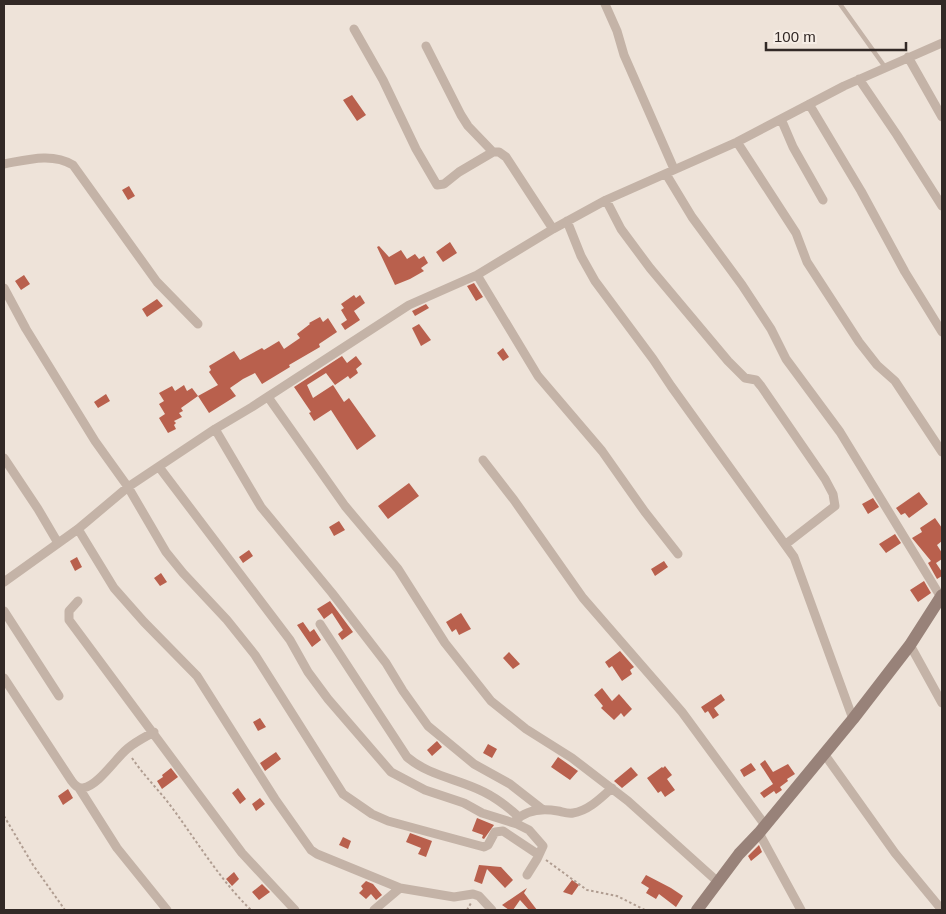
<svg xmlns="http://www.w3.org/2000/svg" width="946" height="914" viewBox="0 0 946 914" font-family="Arial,sans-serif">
  <rect width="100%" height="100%" fill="#eee3d9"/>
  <path fill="#b9604d" d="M352,95L366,115L357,121L343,100Z
    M129,186L135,196L128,200L122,190Z
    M450,242L457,253L443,262L436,252Z
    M379,246L389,257L401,250L407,259L415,254L419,259L424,256L428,263L421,268L424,271L410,279L395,285L377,247Z
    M24,275L30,284L21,290L15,281Z
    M474,283L483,297L476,301L467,286Z
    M354,295L356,298L360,295L365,303L354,311L360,320L345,330L341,324L347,320L341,310L344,308L341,304Z
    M157,299L163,306L147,317L142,309Z
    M426,304L429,308L415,316L412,311Z
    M320,317L323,322L328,318L337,332L319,344L320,347L289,365L290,367L262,384L255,373L243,379L230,388L236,396L209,413L198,396L218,385L209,372L211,370L209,366L234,351L240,360L262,348L264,350L279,341L284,349L300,338L297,334L310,324L309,323Z
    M419,324L431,340L421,346L412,328Z
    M503,348L509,357L503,361L497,353Z
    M342,356L347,363L356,356L362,364L356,369L358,373L350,379L348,376L335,385L326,373L307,385L313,398L333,385L344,402L349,398L376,436L357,450L331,410L314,421L309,413L311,412L294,387Z
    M184,385L187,391L192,388L198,396L181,408L183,411L179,413L182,417L174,421L176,423L174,425L176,429L168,433L159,418L165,414L159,404L164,401L159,393L172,386L175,391Z
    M106,394L110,401L98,408L94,402Z
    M409,483L419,496L388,519L378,506Z
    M919,492L928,504L909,518L905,513L901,515L896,508Z
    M873,498L879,507L868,514L862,504Z
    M935,518L942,528V541L937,545L942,553V559L936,563L942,572V576L937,579L928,563L931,561L912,538L922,532L920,528Z
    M339,521L345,530L334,536L329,527Z
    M895,534L901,543L886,553L879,544Z
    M249,550L253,556L243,563L239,557Z
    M77,557L82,567L75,571L70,561Z
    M664,561L668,567L655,576L651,569Z
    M161,573L167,582L160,586L154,578Z
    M924,581L931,593L918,602L910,590Z
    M330,601L353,632L342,640L338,634L343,630L332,613L324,619L317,609Z
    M461,613L471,629L459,635L456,629L452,632L446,622Z
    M303,622L310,632L314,629L321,640L312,647L297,625Z
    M620,651L634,667L630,670L632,674L622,681L612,666L609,668L605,662Z
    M509,652L520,664L513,669L503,658Z
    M602,688L612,701L619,694L632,709L624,717L621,713L614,720L601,708L603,706L594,695Z
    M721,694L725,700L714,708L719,715L713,719L708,711L705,713L701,707Z
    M260,718L266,727L258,731L253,722Z
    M437,741L442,747L432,756L427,750Z
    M488,744L497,749L492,758L483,753Z
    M276,752L281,759L265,771L260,763Z
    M558,757L578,771L570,780L551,767Z
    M765,760L773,772L788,764L795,774L787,779L788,781L780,787L782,790L776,794L774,791L764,798L760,793L773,784L760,764Z
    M751,763L756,770L744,777L740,770Z
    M665,766L672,775L667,779L675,790L665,797L661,791L658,793L647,778L662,767L663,768Z
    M631,767L638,775L622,788L614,781Z
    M171,768L178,777L162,789L157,781L163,777L162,775Z
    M238,788L246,799L240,804L232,793Z
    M68,789L73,798L63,805L58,796Z
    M260,798L265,804L256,811L252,804Z
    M477,818L494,825L484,839L482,838L483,835L472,831Z
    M410,833L432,841L426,857L418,854L421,848L406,842Z
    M343,837L351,841L348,849L339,845Z
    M759,845L762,852L751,861L748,856Z
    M479,865L501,867L513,880L505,888L487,869L482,884L474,881Z
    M234,872L239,879L232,886L226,879Z
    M646,875L671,888L683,896L676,907L659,894L656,899L646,893L649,888L641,883Z
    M572,880L579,885L572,895L563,892Z
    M366,881L373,884L382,895L376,900L371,894L366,899L359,893L363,889L361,886Z
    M262,884L270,892L259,900L252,892Z
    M527,888L524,893L537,910H529L520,900L513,910H509L502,905Z"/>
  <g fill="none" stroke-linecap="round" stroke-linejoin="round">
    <path stroke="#b09d91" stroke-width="2" stroke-dasharray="2.5 2.5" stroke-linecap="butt" d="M132,758C144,776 160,791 173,809C198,843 221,881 251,910
      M4,816L33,865L65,910
      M546,860L587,890L617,896L645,910
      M467,910L471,903"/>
    <path stroke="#c4b3a7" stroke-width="4.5" d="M840,4L885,67"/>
    <path stroke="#c4b3a7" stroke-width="9" d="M605,4L617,31L624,55L674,169
      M354,29L383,80L416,149L437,185L444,184L459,172L493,152H499L506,157L553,229
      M426,46L461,115L468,126L493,152
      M908,57L942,117
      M859,79L897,135L942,206
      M809,104L861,191L905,272L942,332
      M781,119L793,147L823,200
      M737,142L796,233L807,262L859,342L877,365L895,381L942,452
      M4,164C26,160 52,152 73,165L157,282L198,324
      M666,174L692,217L742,285L771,329L786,359L840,432L942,599
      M606,200L621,229L650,268L728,361L745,378L756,380L761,386L825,479L833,494L835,506L786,544
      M567,221L581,256L595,281L653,359L671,386L794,557L853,719
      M477,275L538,376L602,451L645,512L678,554
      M4,288L26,329L95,441L128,487L166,552L183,573L227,620L255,655L343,794L372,814L388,821L484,847L488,845L495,832L503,831L539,855
      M268,397L345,506L398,569L445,643L491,701L526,729L572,758L628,801L718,882
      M215,429L261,507L332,593L386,663L403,691L428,726L474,764L510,784L542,809
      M4,458L38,509L58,543
      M483,460L514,500L583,598L682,712L765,825
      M159,467L290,640L308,672L328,699L391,772L425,790L464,803L482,813L517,824L529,830L543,846L537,859L527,875
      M78,529L114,588L144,622L197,676L275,799L311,850L317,854L400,888
      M4,582L78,529L128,487L215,429L252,407L409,305L477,275L553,229L606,200L737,142L844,86L942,43
      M78,601L69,611V620L242,853L295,910
      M4,611L59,696
      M320,624L407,757C429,776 459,779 484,792C498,799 508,807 519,817
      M910,645L942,703
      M4,678L71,780C74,784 77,789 83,788C98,786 116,758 127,749C135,742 145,737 154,732
      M825,755L895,853L942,910
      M79,788L117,848L167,910
      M515,821C527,809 542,808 558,811C563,812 568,814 573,813C588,811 601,798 612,788
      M759,833L801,910
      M374,910L400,888L454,897L473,894L479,896L492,910"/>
    <path stroke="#988279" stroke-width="12" d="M697,910L739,854L759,833L853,719L910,645L942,595"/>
  </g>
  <rect width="946" height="914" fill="none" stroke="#322926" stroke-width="10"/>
  <path d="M766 42v8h140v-8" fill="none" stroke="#322926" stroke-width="2.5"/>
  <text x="774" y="42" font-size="15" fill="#322926" stroke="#f6ede5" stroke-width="4" paint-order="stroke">100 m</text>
</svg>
